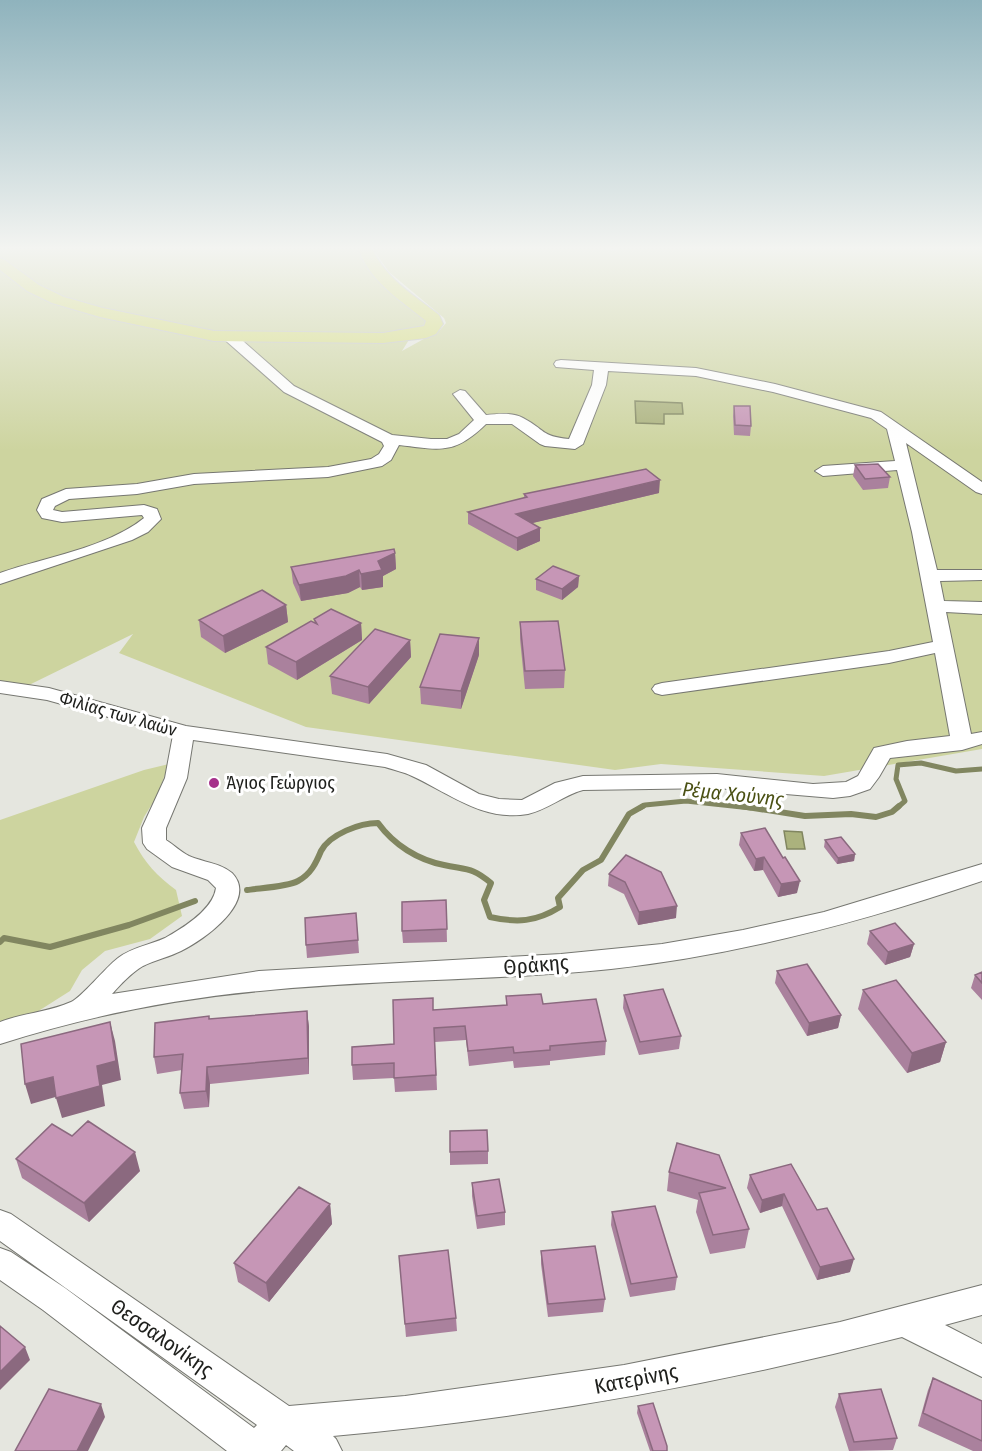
<svg xmlns="http://www.w3.org/2000/svg" width="982" height="1451" viewBox="0 0 982 1451" font-family="'Fira Sans Condensed',sans-serif">
  <rect width="100%" height="100%" fill="#e5e6df"/>
  <path fill="#cdd49f" d="M0,248H364L429,319L426,324L415,330L402,351L440,330L446,323L444,318L389,272L372,248H601L615,251L619,248H982V749L824,776L661,764L615,770L306,727L119,653L133,634L29,685L0,681Z
    M169,764L157,796L144,817L134,842C145,863 157,876 176,890L182,916L150,939L105,951L82,970L70,991L29,1017L0,1024V820L144,770Z"/>
  <path fill="#abb27d" stroke="#818660" stroke-width="1.5" d="M635,401L682,403L683,414H664V424L636,423Z
    M784,831L802,832L805,849H787Z"/>
  <g fill="none" stroke-linecap="round" stroke-linejoin="round">
    <path stroke="#818660" stroke-width="5" d="M640,808L645,805L686,801L751,808
      M897,808L905,801L896,779L898,765L921,763L956,771L982,769"/>
    <path stroke="#818660" stroke-width="6" d="M741,806L805,816L851,814L876,817L892,812L899,806
      M247,890C260,888 287,887 298,881C311,874 316,863 321,851C330,834 360,823 378,823C394,845 418,860 444,865C467,870 472,867 491,883L484,900L490,917C517,923 536,922 560,907L558,898L583,870L601,860L629,814L643,806
      M0,942L4,938L50,947L129,925L195,901"/>
    <g stroke="#767771" stroke-width="2">
      <path id="minor" d="M230,333L235,334L294,386L392,435L431,439H447L459,434L474,420L453,394L460,390L465,391L486,415C498,414 512,412 523,418C546,430 540,436 569,439L592,385L594,370L556,367L554,364L556,361L561,360L696,368L775,384L881,412L982,482V494L976,492L906,443L937,570H982V580L940,581L944,601L982,602V614L946,612L971,734L982,732V744L962,750L890,758L879,777L870,789L850,796L833,798L717,788L583,790C564,795 547,810 528,814C483,822 449,793 412,776C404,772 394,770 385,767L193,740L187,778L166,828V840C174,845 181,852 189,856C202,862 221,863 232,873C259,901 204,940 181,951C169,957 155,960 143,966C131,973 121,984 112,994L259,971L561,954L662,944L743,930L824,912L982,864V881C862,922 738,955 611,969C495,981 377,979 260,991C173,999 84,1017 0,1044V1022C23,1013 49,1012 71,1002C81,998 106,967 118,958C132,947 150,945 165,938C183,928 213,910 216,888L208,880L172,867L147,849L143,843L142,828L165,778L173,735L47,700L0,693V681L49,688L186,726L387,754L426,765L479,794L499,799L522,800L555,783L583,776L717,774L813,784L846,782L858,776L874,748L907,741L950,736L935,653L889,663L662,695L655,693L652,689L655,685L662,683L889,651L933,642L912,532L897,470L823,476L815,471L823,466L895,461L887,429L871,418L773,392L696,376L608,371L606,385L583,444L575,449L545,446L540,444L512,424H486C454,455 441,450 399,445L391,460L382,466L328,477L194,484L137,494L69,499L55,506L53,510L62,512L144,505L157,509L161,519L148,532L132,540L0,584V573C45,557 107,548 144,518L142,515L62,522L42,518L37,510L42,499L66,489L137,484L194,474L328,467L371,459L379,454L384,446L382,442L284,392L225,340L223,337Z
        M0,1210L11,1214L289,1406L405,1396L624,1365L840,1322L982,1285V1315L945,1325L982,1344V1377L902,1337C715,1385 525,1419 333,1436L336,1439L342,1451H294L286,1445L281,1451H227L43,1310L0,1280V1248L11,1252L65,1288L254,1428L257,1425L0,1241Z"/>
    </g>
    <g stroke="#c4c5c4" stroke-width="2">
      <path id="major" d="M358,248H372C385,279 414,295 439,315L443,324L436,334L426,338L383,343L214,341L100,317L52,303L27,291L0,270V258L5,260L39,285L64,297L103,308L214,331L383,333L424,326L426,321C399,299 370,282 358,248Z"/>
    </g>
    <use href="#minor" fill="#fff" fill-rule="evenodd"/>
    <use href="#major" fill="#d5dc81" fill-rule="evenodd"/>
  </g>
  <path fill="#aa819d" d="M734,406L751,426L750,436L734,435L733,416Z
    M855,465L890,477L888,488L863,490L853,476Z
    M659,493L532,523L540,541L517,551L468,524V512L524,498V494Z
    M395,553L396,569L383,576V587L362,590L360,587L348,593L301,601L293,583L291,567Z
    M579,576L578,587L562,600L536,590V579Z
    M286,605L288,622L225,653L201,637L199,620Z
    M314,619L361,623L362,640L297,680L268,664L266,647L315,623Z
    M520,622L565,670L564,688L525,689L520,639Z
    M410,640L411,657L369,704L332,694L330,676Z
    M479,655L461,709L421,704L420,687Z
    M741,833L783,858L797,893L778,897L763,870L754,871L739,845Z
    M825,840L855,854L854,861L837,864L824,847Z
    M661,872L676,918L638,925L624,894L608,886L609,874Z
    M446,900L447,942L403,943L402,931Z
    M356,913L359,953L307,958L306,945Z
    M870,931L914,944L910,957L885,965L867,944Z
    M777,971L841,1015L838,1028L807,1036L775,983Z
    M982,972V1000L971,988L975,975Z
    M863,990L946,1042L940,1062L907,1073L858,1009Z
    M624,995L681,1036L679,1049L639,1055L623,1008Z
    M506,996L543,1004L606,1041L605,1055L550,1061V1065L514,1068L513,1061L469,1066L466,1040L435,1042L437,1090L395,1092L394,1078L353,1080L352,1065L394,1044L433,1010L506,1005Z
    M307,1011L309,1027V1074L210,1084L209,1107L184,1109L180,1093L182,1070L157,1074L154,1057L210,1019Z
    M450,1131L488,1151V1164L450,1165Z
    M72,1136L140,1171L89,1222L22,1178L16,1159Z
    M719,1155L749,1229L745,1248L710,1254L696,1212L698,1200L667,1191L669,1172Z
    M750,1175L817,1210L850,1272L817,1280L782,1206L760,1213L747,1188Z
    M472,1183L505,1212V1225L477,1229L472,1196Z
    M330,1204L332,1224L269,1302L238,1282L234,1263Z
    M612,1212L677,1277L675,1290L630,1297L611,1225Z
    M541,1251L605,1299L603,1312L548,1317L541,1264Z
    M399,1256L456,1318L457,1331L406,1337Z
    M933,1378L982,1401V1451H973L918,1426L928,1390Z
    M839,1394L897,1438L893,1450L849,1451L835,1407Z
    M638,1406L667,1451H650L637,1413Z"/>
  <path fill="#8b697f" d="M660,480L659,493L516,527V514Z
    M540,528V541L517,551V538Z
    M395,553L396,569L383,576V587L362,590L361,574L378,561Z
    M359,570L360,587L348,593L301,601L299,585Z
    M579,576L578,587L562,600V589Z
    M286,605L288,622L225,653L223,636Z
    M361,623L362,640L297,680L296,662Z
    M479,638V655L461,709V691Z
    M410,640L411,657L369,704L368,687Z
    M855,854L854,861L837,864L838,858Z
    M764,857L763,870L754,871L756,859Z
    M800,881L797,893L778,897L781,884Z
    M677,906L676,918L638,925L639,912Z
    M914,944L910,957L885,965L888,952Z
    M307,1011L309,1027V1074L308,1058Z
    M841,1015L838,1028L807,1036L809,1023Z
    M110,1022L115,1041L121,1080L102,1085L105,1106L62,1118L56,1098Z
    M946,1042L940,1062L907,1073L912,1053Z
    M207,1067L210,1084L209,1107L206,1091Z
    M53,1077L59,1096L31,1104L25,1084Z
    M135,1152L140,1171L89,1222L84,1203Z
    M784,1194L782,1206L760,1213L762,1200Z
    M330,1204L332,1224L269,1302L266,1283Z
    M854,1259L850,1272L817,1280L820,1267Z
    M25,1347L30,1360L0,1390V1372Z
    M101,1404L105,1417L88,1451H77Z"/>
  <path fill="#c696b6" stroke="#8b697f" stroke-width="1.5" d="M734,406H750L751,426L735,425Z
    M878,464L890,477L865,479L855,465Z
    M646,469L660,480L516,514L540,528L517,538L468,512L527,497L524,494Z
    M394,549L395,553L378,561L382,570L361,574L359,570L346,576L299,585L291,567Z
    M553,566L579,576L562,589L536,579Z
    M262,590L286,605L223,636L199,620Z
    M331,609L361,623L296,662L266,647L311,621L317,624L314,619Z
    M558,621L565,670L525,671L520,622Z
    M375,629L410,640L368,687L330,676Z
    M440,634L479,638L461,691L420,687Z
    M765,828L783,858L785,857L800,881L781,884L764,857L756,859L741,833Z
    M841,837L855,854L838,858L825,840Z
    M626,855L661,872L677,906L639,912L625,882L609,874Z
    M446,900L447,929L402,931V902Z
    M356,913L358,940L306,945L305,918Z
    M895,923L914,944L888,952L870,931Z
    M807,964L841,1015L809,1023L777,971Z
    M982,972V983L975,975Z
    M896,980L946,1042L912,1053L863,990Z
    M663,989L681,1036L640,1042L624,995Z
    M541,994L543,1004L596,999L606,1041L550,1046V1050L514,1053L513,1047L468,1051L465,1026L434,1028L436,1075L394,1078V1063L352,1065V1047L394,1044L393,1000L433,998V1010L507,1005L506,996Z
    M307,1011L308,1058L207,1067L206,1091L180,1093L183,1054L154,1057L155,1023L209,1016V1019Z
    M110,1022L116,1061L97,1066L100,1086L56,1098L53,1077L25,1084L21,1044Z
    M88,1121L135,1152L84,1203L16,1159L52,1124L72,1136Z
    M487,1130L488,1151L450,1152V1131Z
    M677,1143L719,1155L749,1229L713,1235L699,1193L726,1188L669,1172Z
    M791,1164L817,1210L827,1208L854,1259L820,1267L784,1194L762,1200L750,1175Z
    M499,1179L505,1212L477,1216L472,1183Z
    M299,1187L330,1204L266,1283L234,1263Z
    M655,1206L677,1277L631,1284L612,1212Z
    M595,1246L605,1299L548,1304L541,1251Z
    M448,1250L456,1318L405,1324L399,1256Z
    M0,1326L25,1347L0,1372Z
    M933,1378L982,1401V1441L923,1413Z
    M49,1389L101,1404L77,1451H15Z
    M881,1389L897,1438L854,1442L839,1394Z
    M653,1403L667,1446V1451H653L638,1406Z"/>
  <linearGradient id="sky" x2="0" y2="1"><stop stop-color="#8fb3bd"/><stop offset="0.55" stop-color="#f3f4f1"/><stop offset="1" stop-color="#f3f4f1" stop-opacity="0"/></linearGradient>
  <rect width="982" height="451" fill="url(#sky)"/>
  <circle fill="#a6318b" stroke="#fff" stroke-width="2" cx="214" cy="783" r="6"/>
  <g text-anchor="middle" stroke-width="6" stroke-linejoin="round" paint-order="stroke">
    <g font-size="18" fill="#1e1f1c" stroke="#fff">
      <text transform="translate(118 714) rotate(16)" y="6">Φιλίας των λαών</text>
    </g>
    <g font-size="18" fill="#1e1f1c" stroke="#fff" text-anchor="start">
      <text x="226" y="789">Άγιος Γεώργιος</text>
    </g>
    <g font-size="20" font-style="italic" fill="#4b5114" stroke="#fff">
      <text transform="translate(733 794) rotate(6)" y="7">Ρέμα Χούνης</text>
    </g>
    <g font-size="21" fill="#1e1f1c" stroke="#fff">
      <text transform="translate(536 965) rotate(-5)" y="7">Θράκης</text>
      <text transform="translate(162 1338) rotate(35)" y="7">Θεσσαλονίκης</text>
      <text transform="translate(636 1379) rotate(-11)" y="7">Κατερίνης</text>
    </g>
  </g>
</svg>
